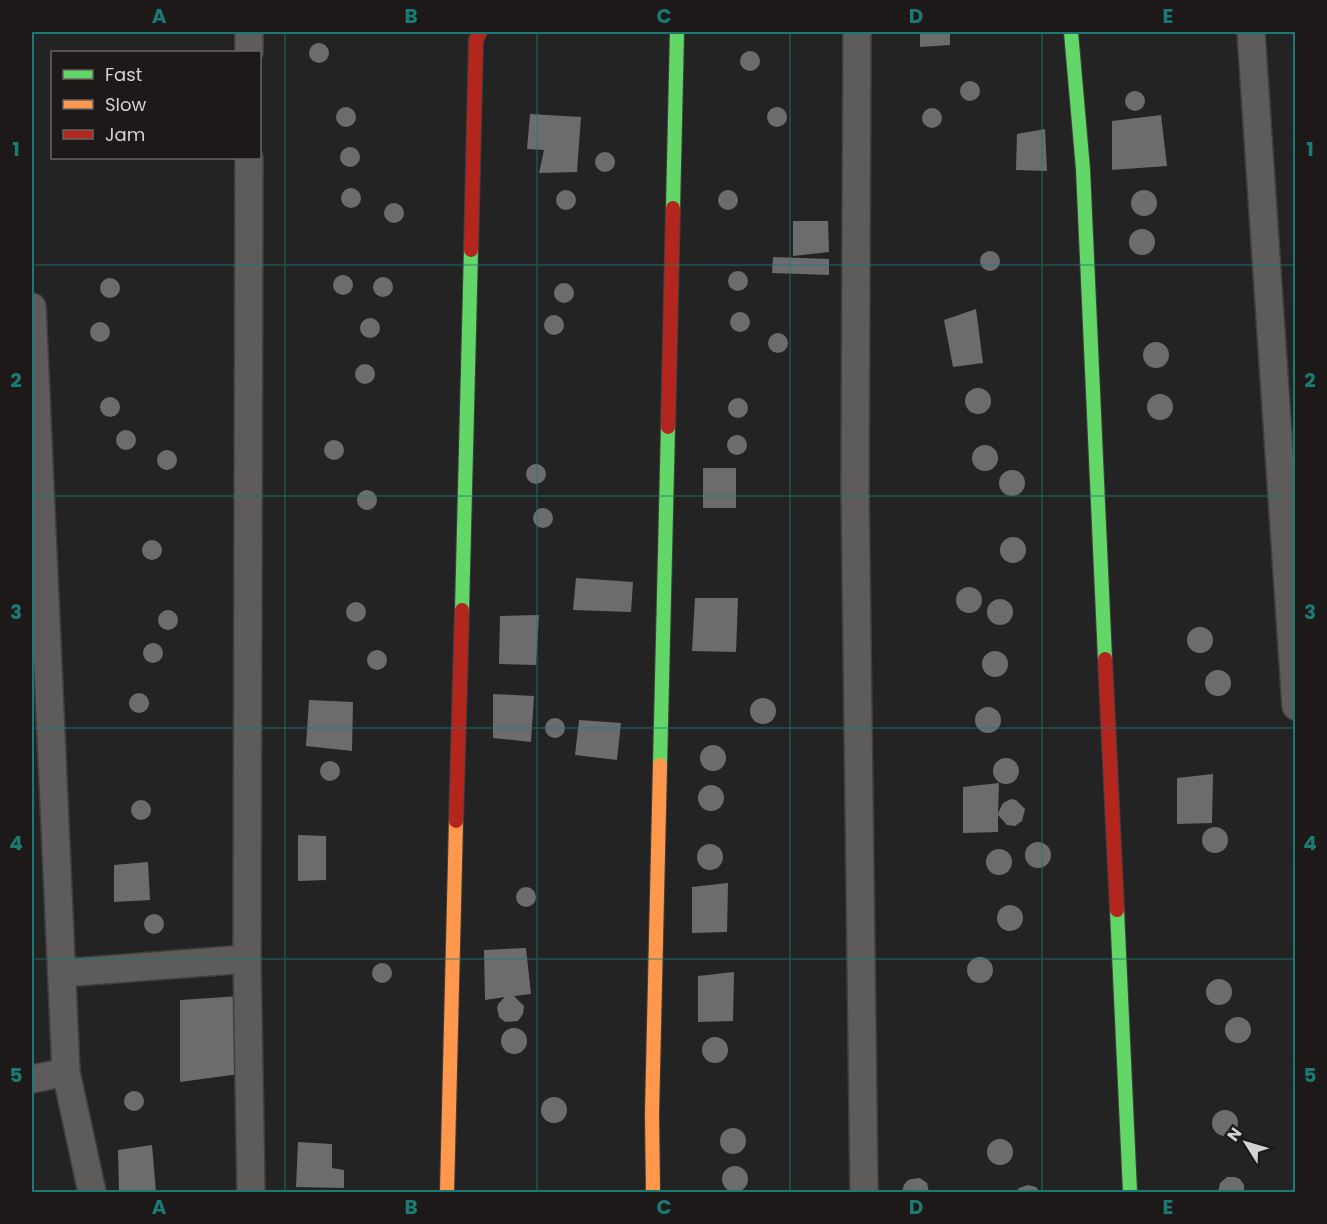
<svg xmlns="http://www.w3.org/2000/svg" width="1327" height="1224" viewBox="0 0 1327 1224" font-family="Poppins,sans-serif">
  <rect width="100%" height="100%" fill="#242323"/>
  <path fill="#6d6c6c" d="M920,32H950V45L920,47Z
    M309 53a10 10 0 1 1 20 0a10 10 0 1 1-20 0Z
    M740 61a10 10 0 1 1 20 0a10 10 0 1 1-20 0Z
    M960 91a10 10 0 1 1 20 0a10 10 0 1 1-20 0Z
    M1125 101a10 10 0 1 1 20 0a10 10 0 1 1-20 0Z
    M336 117a10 10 0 1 1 20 0a10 10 0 1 1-20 0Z
    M767 117a10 10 0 1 1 20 0a10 10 0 1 1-20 0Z
    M922 118a10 10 0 1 1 20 0a10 10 0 1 1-20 0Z
    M530,114L581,117L577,172L539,173L544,150L527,149Z
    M1161,115L1167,166L1112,170V121Z
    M1045,129L1047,171L1016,170L1017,134Z
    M340 157a10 10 0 1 1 20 0a10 10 0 1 1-20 0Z
    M595 162a10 10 0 1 1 20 0a10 10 0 1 1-20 0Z
    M341 198a10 10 0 1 1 20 0a10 10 0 1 1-20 0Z
    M556 200a10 10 0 1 1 20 0a10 10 0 1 1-20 0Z
    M1131 203a13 13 0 1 1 26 0a13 13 0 1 1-26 0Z
    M718 200a10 10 0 1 1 20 0a10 10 0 1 1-20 0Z
    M384 213a10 10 0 1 1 20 0a10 10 0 1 1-20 0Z
    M793,221H828L829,252L793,256Z
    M1129 242a13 13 0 1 1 26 0a13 13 0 1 1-26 0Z
    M980 261a10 10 0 1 1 20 0a10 10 0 1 1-20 0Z
    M773,257L829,259V275L772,273Z
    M728 281a10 10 0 1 1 20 0a10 10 0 1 1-20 0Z
    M333 285a10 10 0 1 1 20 0a10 10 0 1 1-20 0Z
    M373 287a10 10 0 1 1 20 0a10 10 0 1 1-20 0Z
    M100 288a10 10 0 1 1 20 0a10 10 0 1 1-20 0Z
    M554 293a10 10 0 1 1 20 0a10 10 0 1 1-20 0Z
    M976,309L983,363L953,367L944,320Z
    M730 322a10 10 0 1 1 20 0a10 10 0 1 1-20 0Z
    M544 325a10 10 0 1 1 20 0a10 10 0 1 1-20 0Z
    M360 328a10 10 0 1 1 20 0a10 10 0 1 1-20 0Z
    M90 332a10 10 0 1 1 20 0a10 10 0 1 1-20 0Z
    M768 343a10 10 0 1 1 20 0a10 10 0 1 1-20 0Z
    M1143 355a13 13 0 1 1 26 0a13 13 0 1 1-26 0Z
    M355 374a10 10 0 1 1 20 0a10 10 0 1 1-20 0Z
    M965 401a13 13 0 1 1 26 0a13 13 0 1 1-26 0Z
    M1147 407a13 13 0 1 1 26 0a13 13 0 1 1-26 0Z
    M100 407a10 10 0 1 1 20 0a10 10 0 1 1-20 0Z
    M728 408a10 10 0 1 1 20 0a10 10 0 1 1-20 0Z
    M116 440a10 10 0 1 1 20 0a10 10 0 1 1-20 0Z
    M727 445a10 10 0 1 1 20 0a10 10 0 1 1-20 0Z
    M324 450a10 10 0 1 1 20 0a10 10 0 1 1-20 0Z
    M972 458a13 13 0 1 1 26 0a13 13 0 1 1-26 0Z
    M157 460a10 10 0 1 1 20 0a10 10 0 1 1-20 0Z
    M526 474a10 10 0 1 1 20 0a10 10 0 1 1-20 0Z
    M703,468H736V508H703Z
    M999 483a13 13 0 1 1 26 0a13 13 0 1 1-26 0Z
    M357 500a10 10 0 1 1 20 0a10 10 0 1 1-20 0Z
    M533 518a10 10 0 1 1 20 0a10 10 0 1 1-20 0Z
    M1000 550a13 13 0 1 1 26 0a13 13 0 1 1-26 0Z
    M142 550a10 10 0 1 1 20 0a10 10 0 1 1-20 0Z
    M576,578L633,582L631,612L573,610Z
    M956 600a13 13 0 1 1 26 0a13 13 0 1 1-26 0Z
    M695,598H738L736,652L692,651Z
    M987 612a13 13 0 1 1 26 0a13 13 0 1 1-26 0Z
    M346 612a10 10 0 1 1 20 0a10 10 0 1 1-20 0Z
    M158 620a10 10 0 1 1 20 0a10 10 0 1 1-20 0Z
    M539,615L536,665L499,664L500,616Z
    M1187 640a13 13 0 1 1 26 0a13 13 0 1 1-26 0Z
    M143 653a10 10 0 1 1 20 0a10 10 0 1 1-20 0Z
    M367 660a10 10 0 1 1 20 0a10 10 0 1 1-20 0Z
    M982 664a13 13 0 1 1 26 0a13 13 0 1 1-26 0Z
    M1205 683a13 13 0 1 1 26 0a13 13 0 1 1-26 0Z
    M129 703a10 10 0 1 1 20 0a10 10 0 1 1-20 0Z
    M493,694L534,696L531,742L493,738Z
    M750 711a13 13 0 1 1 26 0a13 13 0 1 1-26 0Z
    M309,700L353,702L352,751L306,746Z
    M975 720a13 13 0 1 1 26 0a13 13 0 1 1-26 0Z
    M545 728a10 10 0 1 1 20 0a10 10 0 1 1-20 0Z
    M579,720L621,723L617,760L575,755Z
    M700 758a13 13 0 1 1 26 0a13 13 0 1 1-26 0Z
    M993 771a13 13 0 1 1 26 0a13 13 0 1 1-26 0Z
    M320 771a10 10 0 1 1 20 0a10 10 0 1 1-20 0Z
    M1213,774L1212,823L1177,824V778Z
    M999,783L998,813L1003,803L1011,799L1016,800L1025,809L1022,821L1015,826L1007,825L998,815V832L963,833V787Z
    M698 798a13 13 0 1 1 26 0a13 13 0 1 1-26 0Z
    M131 810a10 10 0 1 1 20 0a10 10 0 1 1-20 0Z
    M1202 840a13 13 0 1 1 26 0a13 13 0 1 1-26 0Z
    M298,835L326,836V880L298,881Z
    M1025 855a13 13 0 1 1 26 0a13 13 0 1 1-26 0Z
    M697 857a13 13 0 1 1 26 0a13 13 0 1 1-26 0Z
    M986 862a13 13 0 1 1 26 0a13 13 0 1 1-26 0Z
    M148,862L150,900L114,902V865Z
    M728,883L727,932L692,933V887Z
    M516 897a10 10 0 1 1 20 0a10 10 0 1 1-20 0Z
    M997 918a13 13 0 1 1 26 0a13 13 0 1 1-26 0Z
    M144 924a10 10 0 1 1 20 0a10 10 0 1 1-20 0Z
    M526,948L531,994L514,996L524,1006L523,1014L518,1021L505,1022L499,1017L497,1007L499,1003L505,997L485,1000L484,950Z
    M967 970a13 13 0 1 1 26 0a13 13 0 1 1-26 0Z
    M372 973a10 10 0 1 1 20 0a10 10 0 1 1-20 0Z
    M734,972L733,1021L698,1022V976Z
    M1206 992a13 13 0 1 1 26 0a13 13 0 1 1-26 0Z
    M240,996L239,1074L180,1082V1000Z
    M1225 1030a13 13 0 1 1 26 0a13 13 0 1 1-26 0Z
    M501 1041a13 13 0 1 1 26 0a13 13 0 1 1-26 0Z
    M702 1050a13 13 0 1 1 26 0a13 13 0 1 1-26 0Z
    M124 1101a10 10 0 1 1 20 0a10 10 0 1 1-20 0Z
    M541 1110a13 13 0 1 1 26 0a13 13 0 1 1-26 0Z
    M1212 1123a13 13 0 1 1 26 0a13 13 0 1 1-26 0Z
    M720 1141a13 13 0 1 1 26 0a13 13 0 1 1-26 0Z
    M987 1152a13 13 0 1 1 26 0a13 13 0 1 1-26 0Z
    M298,1142L332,1144V1168L344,1170V1188L296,1187Z
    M152,1145L156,1192H119L118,1150Z
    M722 1179a13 13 0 1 1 26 0a13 13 0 1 1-26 0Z
    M1227,1177H1235L1240,1179L1244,1185V1192H1218L1220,1183Z
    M920,1178L927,1183L929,1192H902L904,1185L907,1181L911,1179Z
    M1028,1185L1036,1187L1040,1192H1016L1019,1188Z"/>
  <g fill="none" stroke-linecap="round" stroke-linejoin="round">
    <g stroke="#403f3f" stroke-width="30">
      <path id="street" d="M857,32L855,487L864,1192
        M1251,32L1296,706
        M249,52V32
        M249,158L247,959L251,1192
        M32,307L66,1072L92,1192
        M62,973L247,959
        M32,1079L66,1072"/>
    </g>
    <g stroke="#403f3f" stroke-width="16">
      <path id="fast" d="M1071,32L1083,169L1105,659
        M673,208L677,32
        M462,610L471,250
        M660,765L668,427
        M1117,910L1130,1192"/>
    </g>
    <g stroke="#403f3f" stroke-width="16">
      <path id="slow" d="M447,1192L456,821
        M653,1192L652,1113L660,765"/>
    </g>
    <g stroke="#403f3f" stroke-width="16">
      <path id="jam" d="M471,250L476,40L480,32
        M668,427L673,208
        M1105,659L1117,910
        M456,821L462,610"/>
    </g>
    <use href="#street" stroke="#5d5c5b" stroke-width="27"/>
    <use href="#fast" stroke="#63d668" stroke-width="14"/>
    <use href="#slow" stroke="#ff974d" stroke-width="14"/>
    <use href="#jam" stroke="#b3261e" stroke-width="14"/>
  </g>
  <path fill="none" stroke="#197b73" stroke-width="1.5" stroke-opacity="0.55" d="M285,32V1192M537,32V1192M790,32V1192M1042,32V1192M32,265H1296M32,496H1296M32,728H1296M32,959H1296"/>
  <rect width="1327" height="1224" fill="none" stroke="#1c1918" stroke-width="66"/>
  <rect x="51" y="51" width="210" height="108" fill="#1c1918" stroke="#656362" stroke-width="1.5"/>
  <rect x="63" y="70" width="30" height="9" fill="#63d668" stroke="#656362" stroke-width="1.5"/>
  <text x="105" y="81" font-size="18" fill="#d3d2d1">Fast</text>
  <rect x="63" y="100" width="30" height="9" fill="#ff974d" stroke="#656362" stroke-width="1.5"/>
  <text x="105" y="111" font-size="18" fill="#d3d2d1">Slow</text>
  <rect x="63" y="130" width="30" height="9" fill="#b3261e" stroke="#656362" stroke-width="1.5"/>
  <text x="105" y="141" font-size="18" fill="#d3d2d1">Jam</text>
  <g transform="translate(1246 1143) rotate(307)" stroke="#1c1918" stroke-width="4.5" paint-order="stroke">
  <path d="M0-4.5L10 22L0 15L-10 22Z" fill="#d3d2d1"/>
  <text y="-9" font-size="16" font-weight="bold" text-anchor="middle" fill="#d3d2d1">N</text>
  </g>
  <rect x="33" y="33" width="1261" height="1158" fill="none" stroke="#197b73" stroke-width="2"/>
  <g font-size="20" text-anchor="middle" font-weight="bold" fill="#197b73">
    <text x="159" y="23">A</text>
    <text x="411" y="23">B</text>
    <text x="664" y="23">C</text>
    <text x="916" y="23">D</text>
    <text x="1168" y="23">E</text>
    <text x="16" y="156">1</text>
    <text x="1310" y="156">1</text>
    <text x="16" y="387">2</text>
    <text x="1310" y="387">2</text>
    <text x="16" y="619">3</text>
    <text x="1310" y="619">3</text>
    <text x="16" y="850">4</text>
    <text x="1310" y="850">4</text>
    <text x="16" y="1082">5</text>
    <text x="1310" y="1082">5</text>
    <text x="159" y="1214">A</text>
    <text x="411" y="1214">B</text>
    <text x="664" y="1214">C</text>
    <text x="916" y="1214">D</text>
    <text x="1168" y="1214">E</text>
  </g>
</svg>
